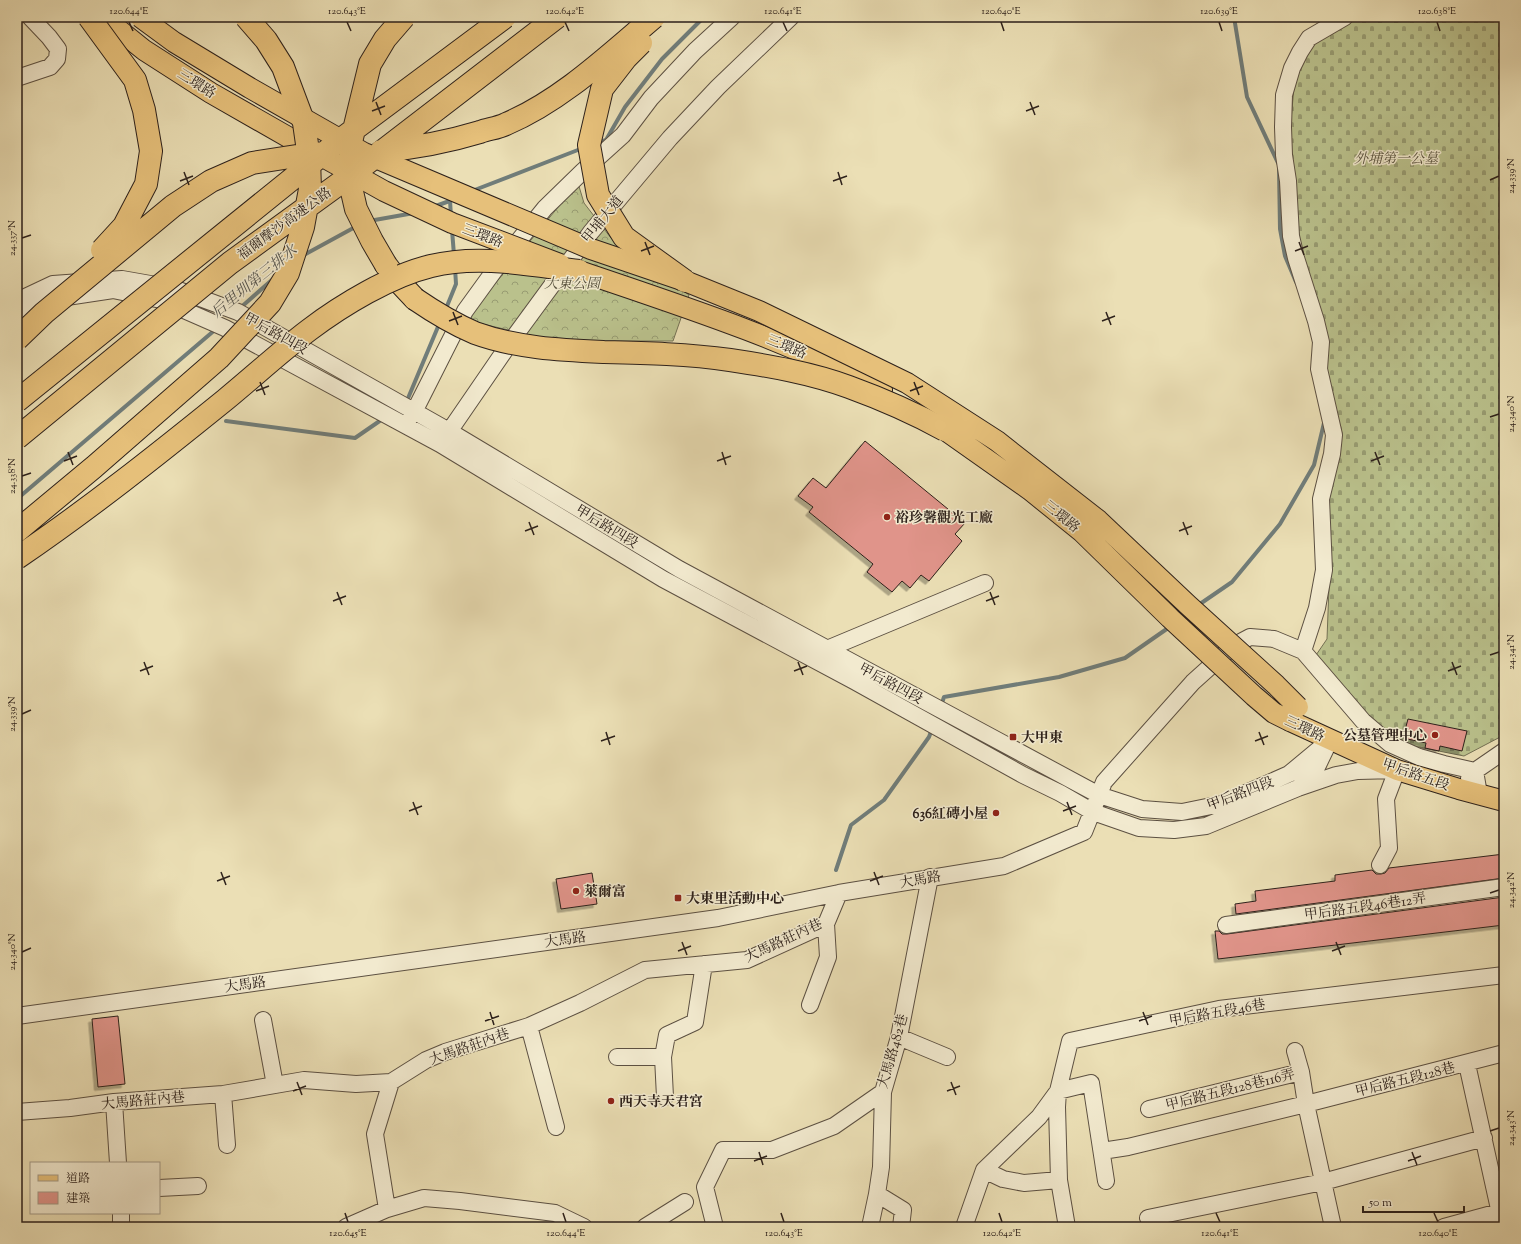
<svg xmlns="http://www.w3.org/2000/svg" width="1521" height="1244" viewBox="0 0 1521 1244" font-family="'Sorts Mill Goudy','Noto Serif TC',serif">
  <defs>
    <pattern id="forest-crowns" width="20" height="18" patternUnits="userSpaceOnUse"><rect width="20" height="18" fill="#bac18c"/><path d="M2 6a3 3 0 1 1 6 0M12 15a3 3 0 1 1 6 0" fill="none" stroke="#989c72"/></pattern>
    <pattern id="cemetery-stones" width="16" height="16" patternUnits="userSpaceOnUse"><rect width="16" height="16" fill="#bac18c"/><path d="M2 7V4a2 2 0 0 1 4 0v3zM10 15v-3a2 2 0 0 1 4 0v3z" fill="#989c72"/></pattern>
    <filter id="shadow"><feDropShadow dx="-3.5" dy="3.5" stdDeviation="0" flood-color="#0004"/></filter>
  </defs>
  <rect width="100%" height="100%" fill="#ebdfb5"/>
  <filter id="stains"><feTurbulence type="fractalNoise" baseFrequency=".005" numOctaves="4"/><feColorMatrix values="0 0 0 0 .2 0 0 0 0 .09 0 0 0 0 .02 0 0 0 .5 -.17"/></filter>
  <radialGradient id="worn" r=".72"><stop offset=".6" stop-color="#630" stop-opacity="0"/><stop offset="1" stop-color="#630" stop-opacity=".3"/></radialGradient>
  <path fill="url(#forest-crowns)" stroke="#747154" d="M578,183L584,203L611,238L689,295L673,341H556L465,320Z"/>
  <path fill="url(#cemetery-stones)" stroke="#747154" d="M1340,17H1504V735L1464,756L1408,745L1380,726L1359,708L1314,658L1327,639L1330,561L1329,483L1342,433L1326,373L1292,222L1288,154L1294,87L1301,61L1323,27Z"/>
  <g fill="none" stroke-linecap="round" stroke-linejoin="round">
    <path stroke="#707d7a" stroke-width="4" d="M1234,17L1247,97L1278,163
      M597,143L606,140L625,107L662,59L704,17
      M1279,169L1280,229L1285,256L1296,282
      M472,191L583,148
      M450,200L451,217
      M433,207L455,199
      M369,221L414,213
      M452,230L454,255
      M302,256L357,226
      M239,309L273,279
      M445,311L456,284L455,268
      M406,403L440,322
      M226,421L355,438L384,418
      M17,499L216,329
      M1197,606L1232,582L1280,524L1314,465L1324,423
      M941,706L944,697L1059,677L1125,658L1171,626
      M836,870L851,825L884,800L929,737L932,729"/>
  </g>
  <path fill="#e0948a" stroke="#2d211b" filter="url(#shadow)" d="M865,441L965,523L955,534L962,541L929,581L921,575L910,588L902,581L892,592L867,572L873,564L809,512L813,507L798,496L813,478L826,488Z
    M1408,719L1467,731L1462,751L1440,746L1439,751L1425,748L1426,743L1403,738Z
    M1504,854V878L1236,914L1235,904L1256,901L1255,891L1335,881V875L1372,870L1376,874H1381L1385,873L1389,868Z
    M592,873L597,904L561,909L556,879Z
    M1504,897V925L1218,959L1215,931H1219L1222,934H1227Z
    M118,1016L125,1084L98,1087L92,1019Z"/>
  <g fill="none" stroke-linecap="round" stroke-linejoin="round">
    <g stroke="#5c5042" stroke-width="18">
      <path id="minor" d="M17,78L50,67L57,59L58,49L49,37L30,17
        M17,301L53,284L122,279L173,288L238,312L449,431L679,569L1099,795L1142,809L1182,812L1221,804L1289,774L1330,740
        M17,318L60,298L113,290L161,300L225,328L440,444L663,579L854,681L1023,775L1060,793L1093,812L1139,828L1174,830L1206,826L1298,788L1336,775L1358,771L1397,770L1386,799L1389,848L1380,865
        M408,420L414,412L465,311L494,271L545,208L582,172L623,135L651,98L695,51L732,17
        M444,439L514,337L591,232L670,138L718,87L791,17
        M827,649L985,583
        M1303,651L1317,608L1324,570L1321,499L1332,454L1334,435L1319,369L1321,342L1316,321L1296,258L1291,236L1288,181L1284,155L1283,127L1284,95L1292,68L1300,52L1309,38L1345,17
        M1469,778L1475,771L1504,751
        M1299,787L1317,767L1328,744
        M1226,925L1504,887
        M810,1005L828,957L826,924
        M17,1016L718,918L839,893L1004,866L1084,832L1104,782L1193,682L1233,646L1250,637L1274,639L1303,651L1363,721L1390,744L1419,757L1444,764L1475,771L1479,794
        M263,1020L275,1085
        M529,1026L556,1127
        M899,1037L947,1057
        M1295,1051L1301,1072
        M617,1057H663
        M1467,1064L1503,1227
        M223,1094L227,1145
        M665,1097L663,1057L667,1035L695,1022L704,964
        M114,1102L118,1163
        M1149,1109L1301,1072L1306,1104L1333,1227
        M17,1112L70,1108L114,1102L223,1094L304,1080L356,1084L391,1082L426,1060L445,1052L529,1026L580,1003L645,970L747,960L826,924L839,893
        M1102,1151L1128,1147L1306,1104L1504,1053
        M984,1170L1003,1179L1024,1183L1059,1180
        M159,1188L198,1186
        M387,1209L375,1134L391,1082
        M121,1213V1227
        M1148,1218L1323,1182L1484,1138
        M346,1227L387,1209L424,1198L460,1201L555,1213L584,1227
        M645,1227L685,1202
        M715,1227L705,1187L723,1150H772L834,1126L883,1092
        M870,1227L877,1194
        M901,1227L903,1210L877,1194L881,1167L883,1092L899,1037L930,877
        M964,1227L984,1170L1039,1117L1058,1091L1091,1083L1106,1181
        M1067,1227L1059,1180L1057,1107L1058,1091L1070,1041L1219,1009L1504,975
        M1444,1227L1499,1212"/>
    </g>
    <g stroke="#2d211b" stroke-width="22">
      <path id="major" d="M103,17L144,50L211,93L316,153
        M579,271C682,306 785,339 882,390
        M1290,721L1397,770L1459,789L1504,801"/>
    </g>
    <g stroke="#2d211b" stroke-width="24">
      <path id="highway" d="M386,265L399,282L415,299"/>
    </g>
    <use href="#minor" stroke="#f2eacf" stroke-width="16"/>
    <use href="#major" stroke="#e6c07a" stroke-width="20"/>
    <use href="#highway" stroke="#e6c07a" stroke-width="22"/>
    <g stroke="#2d211b" stroke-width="22" stroke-linecap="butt">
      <path id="major-bridge" d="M140,17L174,42L250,88L364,153L591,249L685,281L759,311L907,383L997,441L1098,520L1188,605L1276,685L1298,707
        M316,153L384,191L452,223L560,264
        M945,430L1030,490L1082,532L1170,618L1254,696L1274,713L1290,721"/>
    </g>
    <g stroke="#2d211b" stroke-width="24" stroke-linecap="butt">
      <path id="highway-bridge" d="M89,17L135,80L144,110L151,151L146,184L124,226L102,250
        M641,43L626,58L602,89L589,145L598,195L624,237L685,281
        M381,151C415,148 447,142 480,132C488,129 498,128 506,124C561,101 609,55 654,17
        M386,265L372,241L356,209L350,183L351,142L370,64L385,39L404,17
        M415,299C434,312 454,324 475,333C516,348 561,350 604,352C646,353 688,354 730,360C770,366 811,373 849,387C882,399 914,413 945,430
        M17,339L44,313L173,206L211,181L252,163L316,153
        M17,401L344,137L505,17
        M17,438L230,263L358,170L557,17
        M17,531L94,467L219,358L270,303L288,273L303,227L310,189L309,158L304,123L283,67L266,40L246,17
        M17,558C89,509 157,455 225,400C253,377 280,352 309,330C342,305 390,276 431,266C479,254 530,265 579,271"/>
    </g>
    <use href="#major-bridge" stroke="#e6c07a" stroke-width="20"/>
    <use href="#highway-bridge" stroke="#e6c07a" stroke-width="22"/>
  </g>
  <path fill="none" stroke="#2d211b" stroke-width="1.5" d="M129,22L133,31M347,22L351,31M565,22L569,31M783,22L787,31M1001,22L1004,31M1219,22L1222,31M1437,22L1440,31M376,102L381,115M1030,102L1035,115M372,111L385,106M1026,111L1039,106M184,172L189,185M838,172L842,185M1490,180L1499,176M180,181L193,176M833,181L847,176M22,238L31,235M645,242L650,255M1299,242L1304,255M641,251L654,246M1295,251L1308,246M453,312L458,325M1106,312L1111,325M449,321L462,316M1102,321L1115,316M260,382L265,395M914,382L919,395M256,391L269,386M910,391L923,386M1490,417L1499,414M68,452L73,465M722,452L726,465M1375,452L1380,465M64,461L77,456M717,461L731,456M1371,461L1384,456M22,476L31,473M529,522L534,535M1183,522L1188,535M525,531L538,526M1179,531L1192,526M337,592L342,605M990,592L995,605M333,601L346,596M986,601L999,596M1490,655L1499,652M144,662L149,675M798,662L803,675M1452,662L1457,675M140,671L153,666M794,671L807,666M1448,671L1461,666M22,714L31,710M606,732L610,745M1259,732L1264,745M601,741L615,736M1255,741L1268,736M413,802L418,815M1067,802L1072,815M409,811L422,806M1063,811L1076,806M221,872L226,885M874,872L879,885M217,881L230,876M870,881L883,876M1490,893L1499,890M682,942L687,955M1336,942L1341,955M678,951L691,946M1332,951L1345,946M22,952L31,948M490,1012L494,1025M1143,1012L1148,1025M485,1021L499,1016M1139,1021L1152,1016M297,1082L302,1095M951,1082L956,1095M293,1091L306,1086M947,1091L960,1086M1490,1131L1499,1128M759,1152L763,1165M1412,1152L1417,1165M754,1161L767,1156M1408,1161L1421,1156M345,1213L348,1222M563,1213L566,1222M781,1213L784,1222M999,1213L1002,1222M1216,1213L1220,1222M1434,1213L1438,1222"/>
  <g fill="#8f2418" stroke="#f2eacf" stroke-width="1.5">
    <circle cx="887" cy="517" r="4"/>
    <circle cx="1435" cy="735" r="4"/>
    <rect x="1009" y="733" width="8" height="8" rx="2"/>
    <circle cx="996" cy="813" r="4"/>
    <circle cx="576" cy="891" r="4"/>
    <rect x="674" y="894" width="8" height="8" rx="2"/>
    <circle cx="611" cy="1101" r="4"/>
  </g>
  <g text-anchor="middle" stroke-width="3" stroke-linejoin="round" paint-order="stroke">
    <g font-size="14" fill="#2d211b" stroke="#f2eacf">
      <text transform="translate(197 83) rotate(32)" y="5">三環路</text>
      <text transform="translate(602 219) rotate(-51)" y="5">甲埔大道</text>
      <text transform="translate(284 223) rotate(-36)" y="5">福爾摩沙高速公路</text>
      <text transform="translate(483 235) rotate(21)" y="5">三環路</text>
      <text transform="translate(276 333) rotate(29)" y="5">甲后路四段</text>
      <text transform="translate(787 346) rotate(22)" y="5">三環路</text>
      <text transform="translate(1062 516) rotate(39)" y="5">三環路</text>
      <text transform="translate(607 526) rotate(31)" y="5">甲后路四段</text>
      <text transform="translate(891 683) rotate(28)" y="5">甲后路四段</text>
      <text transform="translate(1305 728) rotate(25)" y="5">三環路</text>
      <text transform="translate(1416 774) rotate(19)" y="5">甲后路五段</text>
      <text transform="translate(1240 793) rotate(-21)" y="5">甲后路四段</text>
      <text transform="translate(920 879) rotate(-10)" y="5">大馬路</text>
      <text transform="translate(1365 906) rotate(-8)" y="5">甲后路五段46巷12弄</text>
      <text transform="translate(565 939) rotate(-8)" y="5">大馬路</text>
      <text transform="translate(783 940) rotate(-25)" y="5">大馬路莊內巷</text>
      <text transform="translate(245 984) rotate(-8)" y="5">大馬路</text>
      <text transform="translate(1217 1012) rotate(-10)" y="5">甲后路五段46巷</text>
      <text transform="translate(469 1046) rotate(-19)" y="5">大馬路莊內巷</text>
      <text transform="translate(892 1051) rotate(-74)" y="5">大馬路482巷</text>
      <text transform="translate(1405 1079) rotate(-14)" y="5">甲后路五段128巷</text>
      <text transform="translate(1230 1089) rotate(-14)" y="5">甲后路五段128巷116弄</text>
      <text transform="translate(143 1100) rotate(-5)" y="5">大馬路莊內巷</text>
    </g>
    <g font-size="14" font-style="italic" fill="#57513d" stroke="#f2eacf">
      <text x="1396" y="163">外埔第一公墓</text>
      <text x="572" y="288">大東公園</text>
    </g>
    <g font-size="14" font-weight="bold" fill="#2d211b" stroke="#f2eacf" text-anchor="start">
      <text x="895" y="522">裕珍馨觀光工廠</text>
      <text x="1427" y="740" text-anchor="end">公墓管理中心</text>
      <text x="1021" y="742">大甲東</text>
      <text x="988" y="818" text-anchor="end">636紅磚小屋</text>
      <text x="584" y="896">萊爾富</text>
      <text x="686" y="903">大東里活動中心</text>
      <text x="619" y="1106">西天寺天君宮</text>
    </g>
    <g font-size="15" font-style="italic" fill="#4f4f4a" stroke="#f2eacf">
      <text transform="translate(254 281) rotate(-39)" y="5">后里圳第三排水</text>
    </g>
  </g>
  <rect width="1521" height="1244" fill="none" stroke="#ebdfb5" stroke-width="44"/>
  <rect x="30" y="1162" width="130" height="52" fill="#f2eacf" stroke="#a39a87"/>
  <rect x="38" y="1175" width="20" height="6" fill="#e6c07a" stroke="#a39a87"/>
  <text x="66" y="1182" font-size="12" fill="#2d211b">道路</text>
  <rect x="38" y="1192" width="20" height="12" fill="#e0948a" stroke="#a39a87"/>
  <text x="66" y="1202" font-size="12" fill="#2d211b">建築</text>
  <path d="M1363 1206v6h101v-6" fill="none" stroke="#2d211b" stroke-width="2"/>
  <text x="1369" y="1206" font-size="12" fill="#2d211b" stroke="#f2eacf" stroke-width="3" paint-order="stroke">50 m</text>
  <rect x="22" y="22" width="1477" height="1200" fill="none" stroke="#2d211b" stroke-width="1.5"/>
  <g font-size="10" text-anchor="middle" fill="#2d211b">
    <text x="129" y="14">120.644°E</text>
    <text x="347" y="14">120.643°E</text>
    <text x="565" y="14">120.642°E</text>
    <text x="783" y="14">120.641°E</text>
    <text x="1001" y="14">120.640°E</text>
    <text x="1219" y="14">120.639°E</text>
    <text x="1437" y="14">120.638°E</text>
    <text transform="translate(1510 176) rotate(-90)" y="4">24.339°N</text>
    <text transform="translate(11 238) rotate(-90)" y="4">24.337°N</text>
    <text transform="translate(1510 414) rotate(-90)" y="4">24.340°N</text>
    <text transform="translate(11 476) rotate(-90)" y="4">24.338°N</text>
    <text transform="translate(1510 652) rotate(-90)" y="4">24.341°N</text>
    <text transform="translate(11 714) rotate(-90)" y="4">24.339°N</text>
    <text transform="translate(1510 890) rotate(-90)" y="4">24.342°N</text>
    <text transform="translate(11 952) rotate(-90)" y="4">24.340°N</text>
    <text transform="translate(1510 1128) rotate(-90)" y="4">24.343°N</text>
    <text x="348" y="1236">120.645°E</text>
    <text x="566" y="1236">120.644°E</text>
    <text x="784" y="1236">120.643°E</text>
    <text x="1002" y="1236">120.642°E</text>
    <text x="1220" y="1236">120.641°E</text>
    <text x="1438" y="1236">120.640°E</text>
  </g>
  <rect width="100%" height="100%" filter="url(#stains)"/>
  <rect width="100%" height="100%" fill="url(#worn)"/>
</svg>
